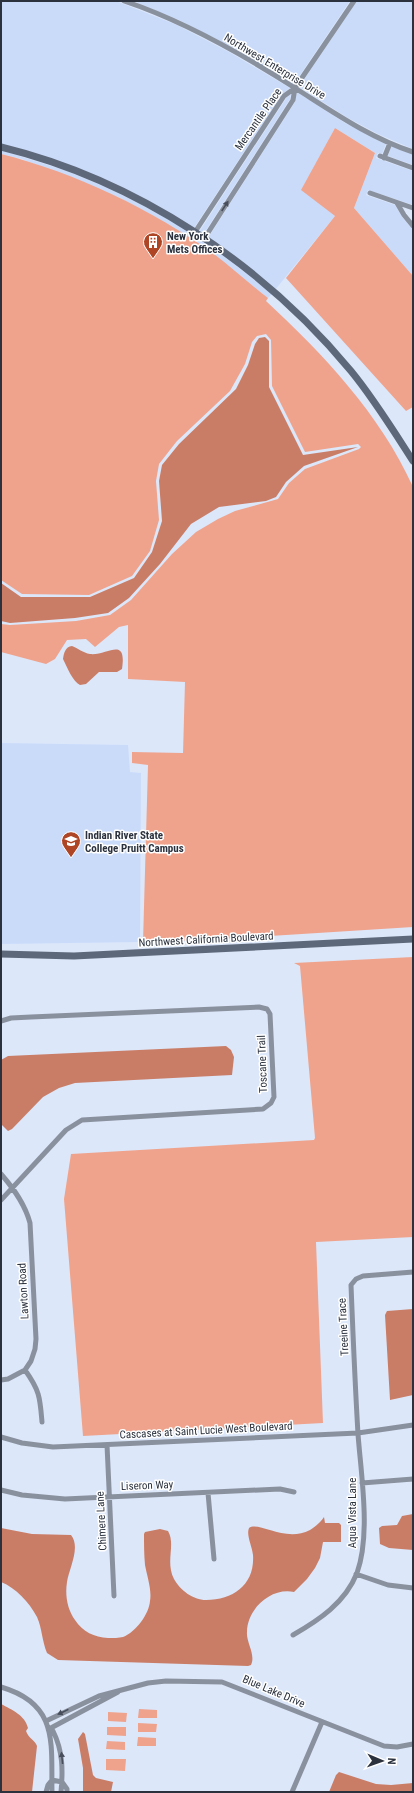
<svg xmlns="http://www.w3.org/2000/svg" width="414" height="1793" viewBox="0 0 414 1793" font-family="'Roboto Condensed',sans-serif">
  <rect width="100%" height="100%" fill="#dce7fa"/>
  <path fill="#cadbfa" d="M1,1H116L177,25L229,52L290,88L282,94L194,228L147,202L1,144Z
    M138,1H350L294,84L232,47L179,20L137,3Z
    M357,1H413V149L378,134L348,118L299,87Z
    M297,92L345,123L386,144L382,154L378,153L376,158L413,171V205L368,190L366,195L395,205L402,217L413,230V276L354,208L375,153L335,128L302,190L335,216L275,290L208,238L295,102Z
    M291,94L290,99L203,235L199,232L287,97Z
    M391,146L413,154V165L388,156Z
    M1,150L67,171L108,188L144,206L193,234L229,260L272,294L268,298L214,255L170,225L118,197L22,159L1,154Z
    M1,743L128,745L130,772L141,773L140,942L1,944Z"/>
  <path fill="#efa38c" d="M335,128L375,153L354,208L413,276V407L406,411L286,278L335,216L301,190Z
    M1,154C74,172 153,210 214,254C232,268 250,284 268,298L266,301C324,355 380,414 413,487V927L221,939L143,942L148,765L132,763V752L183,753L185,682L128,679V625L119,627L95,647L86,639L67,640L55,659L46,664L1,652V624L10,625L76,621L110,615L131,600L172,554L196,532L218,519L235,511L278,499L289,483L305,469L359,449L361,447L358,444L305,452L272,386L271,340L266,334L257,336L252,342L245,364L230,391L177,441L159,464L156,481L159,520L150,551L132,576L89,595L22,594L1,580Z
    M413,957V1237L316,1242L323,1423L83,1436L64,1199L71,1154L314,1140L315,1138L300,966L294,963Z
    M139,1709L157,1710V1718H138Z
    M108,1712L127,1713L126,1722L108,1721Z
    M138,1723L157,1724L156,1732H138Z
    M107,1727H126V1736L107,1735Z
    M138,1737L156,1738V1746H137Z
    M107,1741L125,1742V1750L106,1749Z
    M106,1759H126L125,1771L106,1770Z"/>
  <path fill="#ca7d66" d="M265,337L269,341V387L303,455L358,447L304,466L286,482L276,497L266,501L219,507L191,524L160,564L129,598L108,613L75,618L10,623L1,621V583L21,597H90L134,578L152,552L162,521L159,481L162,465L179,444L236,389L248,365L255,344L259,338Z
    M72,646C78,648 83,653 90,654C107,656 127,635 122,669L117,672H99L86,684L80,685C73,682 67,667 63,659C64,653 65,647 72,646Z
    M226,1046L231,1050L234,1057L232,1075L75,1083L59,1088L43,1097L12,1129L8,1131L1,1124V1060L8,1056Z
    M413,1309V1395L390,1400L385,1315L387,1311Z
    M413,1514V1550L389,1548L380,1544L379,1528L382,1526L397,1525L402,1516Z
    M324,1517L325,1523H339L341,1525V1542H323L320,1558L315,1568L307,1579L294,1592C271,1587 247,1609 247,1632C246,1642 256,1655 251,1665L248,1666L58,1660L47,1653C42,1641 42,1628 37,1617C29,1602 16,1588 1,1582V1528L32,1534L71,1535C81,1547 69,1569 67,1582C65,1595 67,1609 75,1620C83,1632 94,1637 108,1638C113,1638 119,1638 123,1637C136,1632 149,1614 150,1601C152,1590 147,1576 145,1565C144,1555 144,1544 144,1534L145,1532L160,1529L168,1531C176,1545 165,1561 174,1579C180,1590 193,1600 206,1600C234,1600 255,1584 253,1555C252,1546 246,1535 249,1528C259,1521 285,1543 310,1530C316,1526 320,1523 324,1517Z
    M1,1704C12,1710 25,1715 28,1728L26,1731C29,1739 35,1740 37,1746L32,1792H1Z
    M83,1732L85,1734L93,1775L96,1778L113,1782L111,1792H83V1768L78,1739Z
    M339,1772L376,1784L391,1785L413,1783V1792H329L336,1775Z"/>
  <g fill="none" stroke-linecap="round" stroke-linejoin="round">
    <path stroke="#8a919e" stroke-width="5" d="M124,1C184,21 242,54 295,88C333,112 370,138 413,152
      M380,156L413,168
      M384,158L390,143
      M370,193L413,208
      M397,203L404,215L413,226
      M195,232L284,96L295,88L354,1
      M204,239L293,100L295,88
      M1,1021L11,1018L31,1017L259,1007L267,1009L270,1014L274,1097L271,1103L263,1109L82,1120L66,1130L1,1200
      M1,1174C14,1189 25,1204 30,1223L36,1339L35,1349L31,1361L25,1370L8,1379L1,1380
      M25,1370C40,1391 40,1398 42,1422
      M1,1437L22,1443L53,1447L358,1433L413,1425
      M107,1445L114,1596
      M362,1483L413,1479
      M1,1490L22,1495L65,1499L280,1489L294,1492
      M208,1493L214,1559
      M356,1574L388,1585L413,1588
      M293,1635C319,1620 345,1603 357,1573C371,1534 361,1475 358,1434C355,1384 353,1335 351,1285L356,1279L363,1276L413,1272
      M1,1687C59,1704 51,1743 52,1792
      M46,1721L99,1696L148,1683L166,1681L222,1682L384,1746L397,1747L413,1744
      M49,1729L118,1692
      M49,1729L53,1731C63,1751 63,1770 61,1792
      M46,1792L48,1785L52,1780L62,1782L67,1789V1792
      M292,1792L322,1722"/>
    <path stroke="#5e687b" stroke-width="7" d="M1,147C136,180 263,264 351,371C374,399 393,430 413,461
      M1,954L74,956L413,939"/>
  </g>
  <defs><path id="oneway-solid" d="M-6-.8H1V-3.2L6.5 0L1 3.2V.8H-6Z"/></defs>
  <g fill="#484e5b">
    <use href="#oneway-solid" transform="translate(225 206) rotate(-57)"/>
    <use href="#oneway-solid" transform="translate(63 1712) rotate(154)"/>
    <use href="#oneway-solid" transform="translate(62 1758) rotate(-96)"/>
  </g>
  <defs>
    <g id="building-pin" transform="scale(1)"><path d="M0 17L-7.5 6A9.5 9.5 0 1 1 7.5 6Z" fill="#ae4625" stroke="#fff"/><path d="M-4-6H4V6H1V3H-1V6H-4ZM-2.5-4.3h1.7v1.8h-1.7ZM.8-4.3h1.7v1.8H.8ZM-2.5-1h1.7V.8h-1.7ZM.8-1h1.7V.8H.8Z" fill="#fff"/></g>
    <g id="university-pin" transform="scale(1)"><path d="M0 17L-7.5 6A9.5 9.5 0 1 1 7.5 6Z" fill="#ae4625" stroke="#fff"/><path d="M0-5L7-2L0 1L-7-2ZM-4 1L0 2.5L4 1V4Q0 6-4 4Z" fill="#fff"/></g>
  </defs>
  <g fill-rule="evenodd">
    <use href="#building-pin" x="153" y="242"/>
    <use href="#university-pin" x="71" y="841"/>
  </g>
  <g text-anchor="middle" stroke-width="3" stroke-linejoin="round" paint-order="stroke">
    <g font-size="11" fill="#2b323e" stroke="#fff">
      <text transform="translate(275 66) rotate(31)" y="4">Northwest Enterprise Drive</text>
      <text transform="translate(258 119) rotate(-55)" y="4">Mercantile Place</text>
      <text transform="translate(206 939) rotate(-3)" y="4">Northwest California Boulevard</text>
      <text transform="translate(262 1064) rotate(-92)" y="4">Toscane Trail</text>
      <text transform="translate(23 1291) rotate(-93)" y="4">Lawton Road</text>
      <text transform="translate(343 1327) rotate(-93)" y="4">Treeine Trace</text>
      <text transform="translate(206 1430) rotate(-3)" y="4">Cascases at Saint Lucie West Boulevard</text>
      <text transform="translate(147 1485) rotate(-2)" y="4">Liseron Way</text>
      <text transform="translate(352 1513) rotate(-90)" y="4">Aqua Vista Lane</text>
      <text transform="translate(101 1521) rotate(-93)" y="4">Chimere Lane</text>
      <text transform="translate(274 1691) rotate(23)" y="4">Blue Lake Drive</text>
    </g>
    <g font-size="11" font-weight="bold" fill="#2b323e" stroke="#fff" text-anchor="start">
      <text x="167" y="240">New York<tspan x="167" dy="13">Mets Offices</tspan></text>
      <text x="85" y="839">Indian River State<tspan x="85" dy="13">College Pruitt Campus</tspan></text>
    </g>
  </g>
  <rect width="414" height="1793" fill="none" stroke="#2b323e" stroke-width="4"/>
  <g transform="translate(382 1761) rotate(92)" stroke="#ffffff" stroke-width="3" paint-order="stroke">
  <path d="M0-3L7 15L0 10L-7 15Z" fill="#2b323e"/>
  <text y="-6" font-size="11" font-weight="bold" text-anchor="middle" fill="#2b323e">N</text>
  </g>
</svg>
